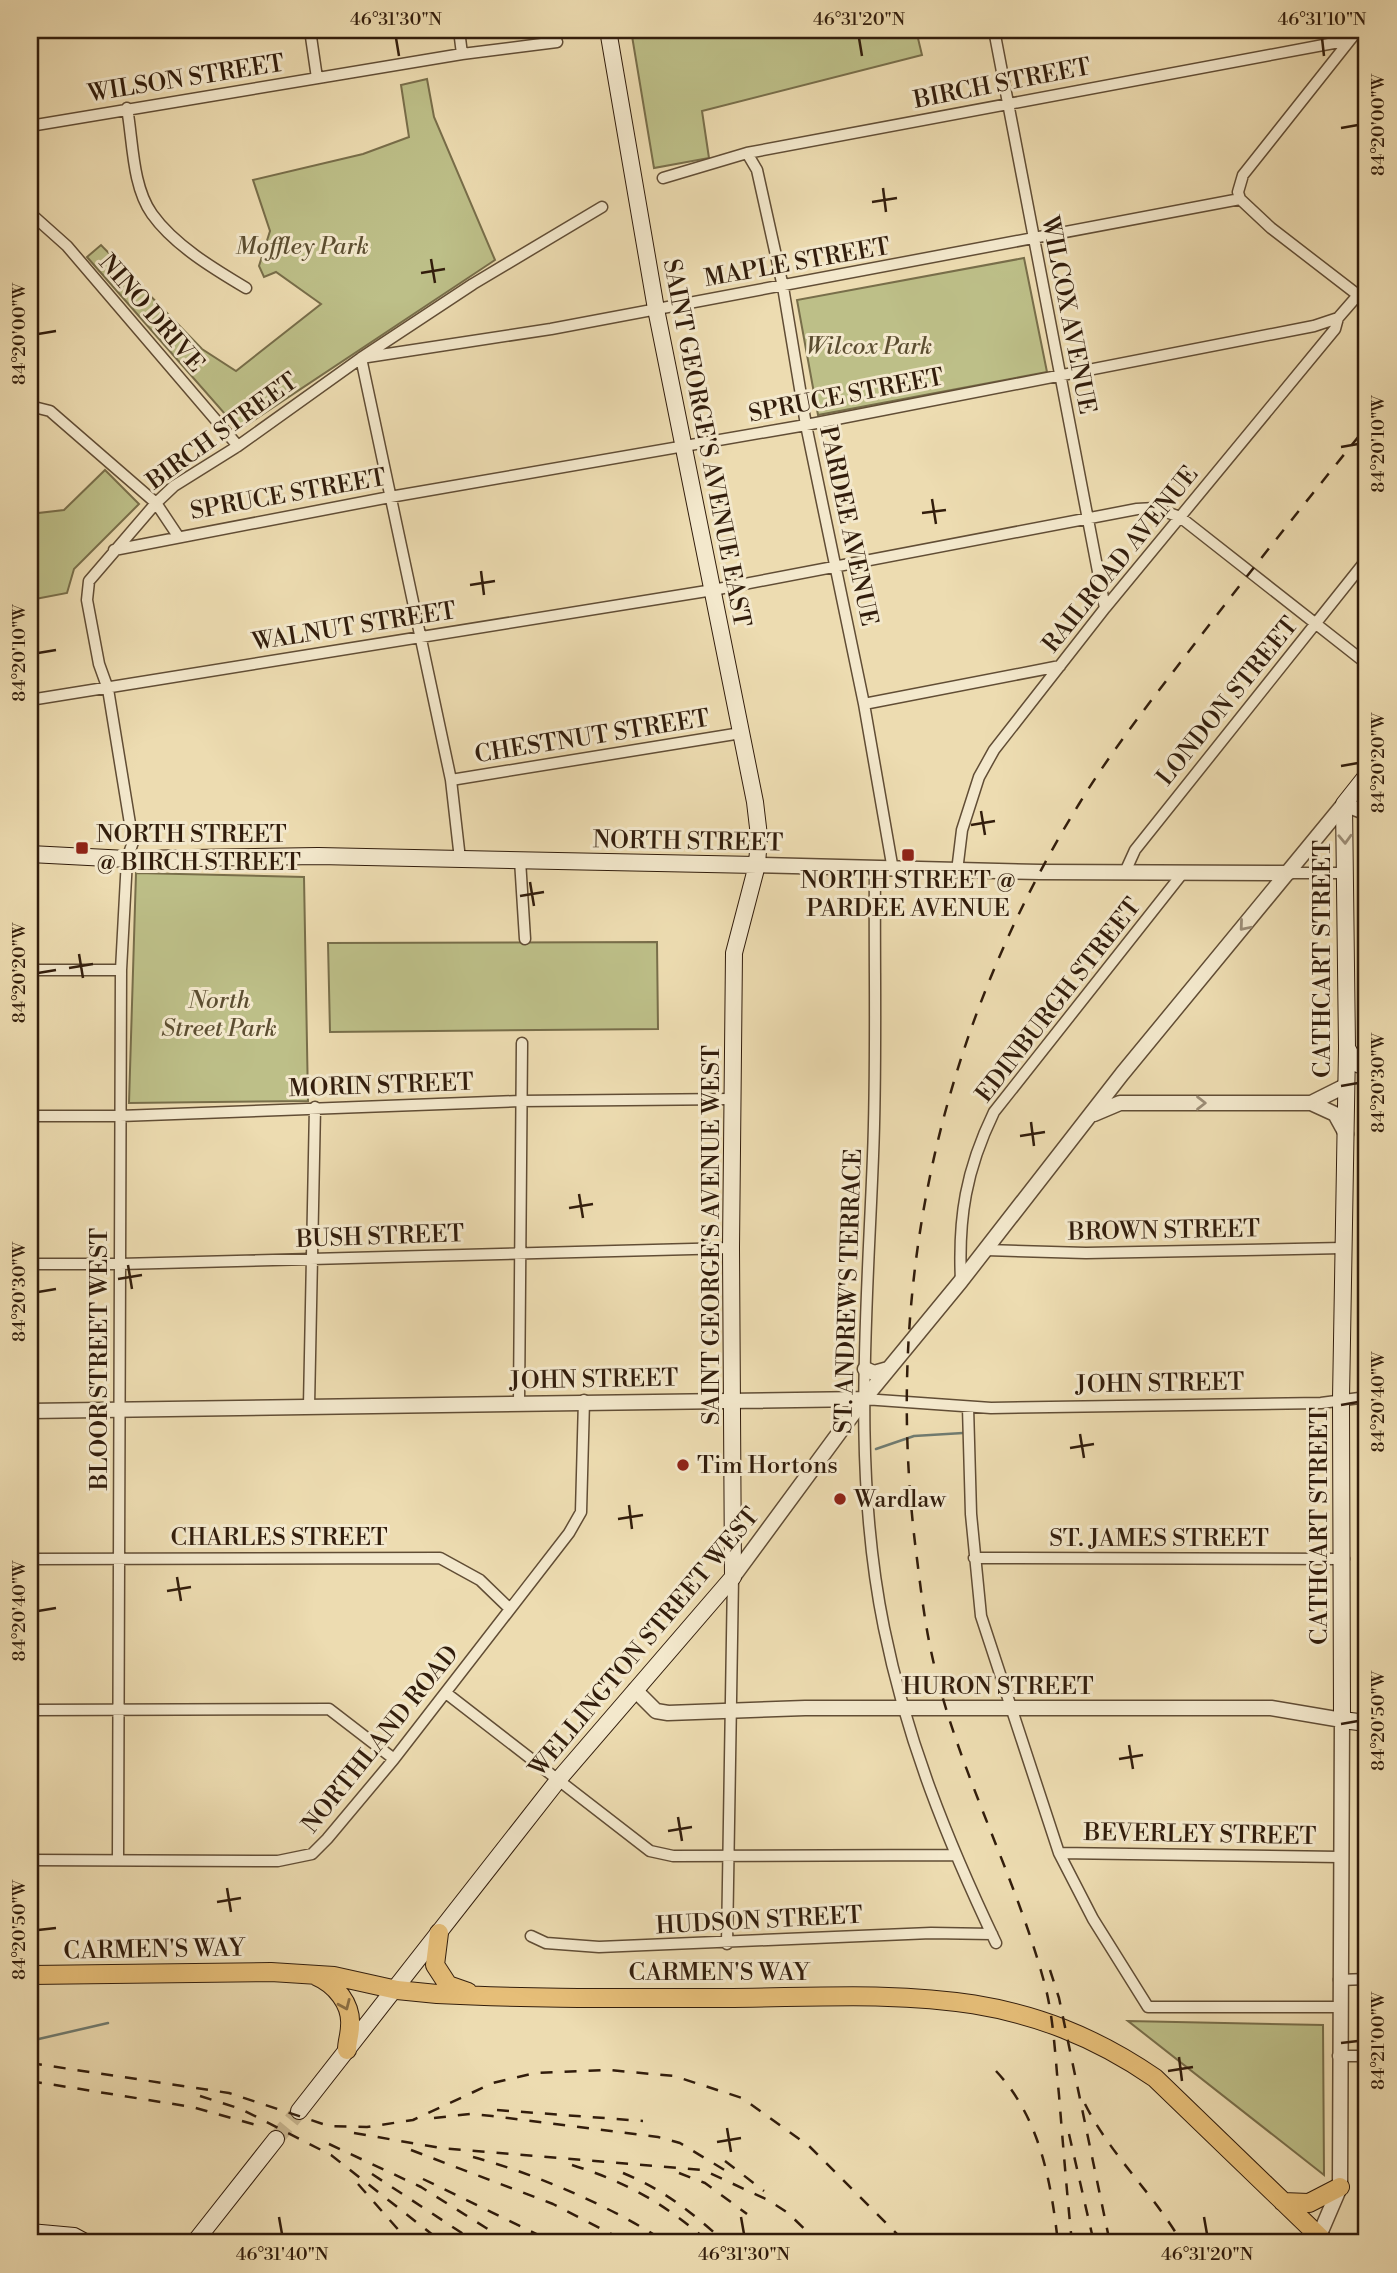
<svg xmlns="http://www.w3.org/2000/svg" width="1397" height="2273" viewBox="0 0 1397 2273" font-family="'Libre Bodoni',serif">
  <rect width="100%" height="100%" fill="#eddcb1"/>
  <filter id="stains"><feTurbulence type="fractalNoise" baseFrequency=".00286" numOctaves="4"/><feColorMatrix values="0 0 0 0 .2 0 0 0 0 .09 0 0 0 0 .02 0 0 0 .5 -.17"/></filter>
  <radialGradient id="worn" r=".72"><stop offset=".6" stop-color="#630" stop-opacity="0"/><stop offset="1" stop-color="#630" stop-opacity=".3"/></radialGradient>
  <path fill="#bdbf88" stroke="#786e4a" stroke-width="2" d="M631,30H916L922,55L702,111L709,158L654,168Z
    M427,79L434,117L495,260L239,430L87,257L101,245L202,349L236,371L321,304L276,272L264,277L259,266L270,231L253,180L363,154L409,137L401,85Z
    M1024,258L1047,372L818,415L797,300Z
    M105,470L139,504L74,569L67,593L30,600V514L64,510Z
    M136,873L304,877L308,1101L129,1103Z
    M657,942L658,1029L330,1032L328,943Z
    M1128,2021L1323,2025L1324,2175Z"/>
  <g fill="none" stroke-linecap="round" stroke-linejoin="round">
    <path stroke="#707b70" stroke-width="2.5" d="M876,1449L914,1436L963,1433
      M30,2041L108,2023"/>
    <path stroke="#c8b690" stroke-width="16" stroke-dasharray="16 8" stroke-linecap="butt" d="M276,2139L299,2111"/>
    <g stroke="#614d35" stroke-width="13">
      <path id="minor" d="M310,30L317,78
        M459,30L462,54
        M994,30L1105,608
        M127,108C133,141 132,186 152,214C174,245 214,269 246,288
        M30,126L462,54L557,42
        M747,153L757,170L783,287L806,425L864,704L893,870
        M663,178L747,153L1350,40
        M1240,199L1238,192L1243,175L1358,30
        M1240,199L1271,228L1367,302
        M30,213L67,246L238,446
        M30,406L50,411L156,503L178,536
        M114,550L390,497L806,425L1314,326L1338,318
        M30,700L713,590L1137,509L1155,508L1180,517L1367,664
        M864,704L1060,666
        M451,780L741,733
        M460,859L451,780L361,358L551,329L1240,199
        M520,860L525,939
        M875,869C874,964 877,1060 873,1156C867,1313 852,1472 884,1628C907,1741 947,1840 996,1943
        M957,871L962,830L979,777L994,750L1105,608L1335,329L1338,318L1358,295
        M1125,872L1135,850L1367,559
        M1288,873H1346
        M30,970H121
        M30,1116H120L520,1101L733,1099
        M986,1250L1086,1253L1343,1248
        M30,1264H120L731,1248
        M961,1281C958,1217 966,1170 994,1112L1182,874
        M864,1399L991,1408L1321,1403L1367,1397
        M519,1402L522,1043
        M309,1406L315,1107
        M968,1407L971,1514L981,1616L1059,1853L1093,1919L1148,2007H1339
        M974,1558L1344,1559
        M30,1559L440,1558L480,1580L510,1609
        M446,1693L650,1851L673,1856L954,1855
        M30,1710L329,1709L394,1759
        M1059,1853L1340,1857
        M118,1859L121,970L127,859L133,842L108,689L99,664L87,600L89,581L156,503L174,486L238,446L361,358L473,284L602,207
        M30,1860L278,1861L312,1854L327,1839L394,1759L569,1533L581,1512L584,1400
        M531,1936L546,1943L599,1947L931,1933L992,1934
        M727,1944L733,1577
        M1339,1980L1367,1979
        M1338,2056H1367"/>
    </g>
    <g stroke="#614d35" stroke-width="17">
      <path id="tertiary" d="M757,865L1040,872L1288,873
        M1311,1103L1335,1114L1346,1134
        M1094,1114L1120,1103H1311L1345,1086
        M865,1369L874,1373L888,1369
        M30,1411L864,1399
        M733,1577L864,1399L961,1281L1122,1074L1344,804L1367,813
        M635,1690L656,1711L668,1713L805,1708H1271L1342,1720L1340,2187L1316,2243"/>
    </g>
    <g stroke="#321d0c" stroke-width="18">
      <path id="secondary" d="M1367,775L1344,804L1347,1048L1341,1399L1342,1720L1367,1723
        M30,854L127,859L318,856L757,865
        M1347,1048L1355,1062L1367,1069
        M299,2111L559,1779L733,1577L731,1248L734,953L757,865L759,836L755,802L656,309L608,30
        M30,2232L74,2236L87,2243
        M194,2243L276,2139"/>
    </g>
    <g stroke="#321d0c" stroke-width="20">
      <path id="trunk" d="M439,1933L435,1965L448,1985L468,1992
        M30,1975L271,1972L334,1976L397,1990L437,1994C532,1999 629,1998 725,1998C887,1997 1013,1980 1155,2078L1326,2243
        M316,1976C335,1984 352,2004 350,2026C350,2035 347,2041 347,2050
        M1283,2202L1309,2203L1340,2187"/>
    </g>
    <use href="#minor" stroke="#f3e8cc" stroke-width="10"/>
    <use href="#tertiary" stroke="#f3e8cc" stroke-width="14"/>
    <use href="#secondary" stroke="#f3e8cc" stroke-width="16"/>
    <use href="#trunk" stroke="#e6be78" stroke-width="18"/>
    <path stroke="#321d0c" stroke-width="2.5" stroke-dasharray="12 12" stroke-linecap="butt" d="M1050,1970L1059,1998L1110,2243
      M30,2063L229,2093L329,2126L367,2127L413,2120L493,2083L535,2073L609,2070L674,2076L742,2098L809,2146L906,2243
      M996,2071C1040,2118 1051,2181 1058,2243
      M30,2081L192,2107L256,2125
      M200,2096L241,2109L331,2155L443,2243
      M1085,2104C1111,2156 1154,2194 1182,2243
      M497,2110L643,2121
      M434,2118L470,2114L492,2116L658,2137L680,2143L731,2174
      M354,2133L441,2148L703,2170L768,2200L788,2213L819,2243
      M1069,2134L1094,2243
      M329,2144L421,2187L510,2243
      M411,2150L553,2204L629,2243
      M473,2157C536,2174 613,2207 667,2243
      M725,2161L764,2191
      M572,2165C629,2183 665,2204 710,2243
      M623,2173C666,2191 691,2212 726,2243
      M679,2173L705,2183L747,2214
      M372,2174L477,2243
      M423,2179L555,2243
      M358,2184L410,2243
      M934,2237L941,2243
      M1072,2243C1067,2194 1063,2145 1059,2095C1055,2057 1054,2015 1043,1978C1013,1870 958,1770 933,1660C924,1621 920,1582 915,1543C884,1281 941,1028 1079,804C1110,753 1147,706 1183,659C1243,580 1305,503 1367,426"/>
  </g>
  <defs><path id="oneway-chevron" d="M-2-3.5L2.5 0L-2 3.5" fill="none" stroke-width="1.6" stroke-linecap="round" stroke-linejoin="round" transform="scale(1.75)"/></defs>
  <g stroke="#9c8d76">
    <use href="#oneway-chevron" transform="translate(1345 839) rotate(88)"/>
    <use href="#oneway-chevron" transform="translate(1244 926) rotate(130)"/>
    <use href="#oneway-chevron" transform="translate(1201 1103)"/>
  </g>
  <use stroke="#8c6e42" href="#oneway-chevron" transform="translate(345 2005) rotate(66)"/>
  <path fill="none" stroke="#321d0c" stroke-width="2.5" d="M396,38L399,56M859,38L862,56M1322,38L1324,56M1341,128L1358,125M883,188L886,212M872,202L897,198M431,259L435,283M421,273L445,269M38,334L56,331M1341,447L1358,444M932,499L936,524M922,513L946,510M481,571L484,595M470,585L495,581M38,653L56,650M1341,766L1358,763M981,811L985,835M971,825L995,821M530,882L534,906M520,896L544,892M79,954L83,978M69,968L93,964M38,973L56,970M1341,1086L1358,1083M1031,1122L1034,1146M1020,1136L1045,1132M579,1194L583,1218M569,1208L593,1204M128,1265L132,1289M118,1279L142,1275M38,1292L56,1289M1341,1405L1358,1402M1080,1434L1084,1458M1070,1448L1094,1444M629,1505L632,1529M618,1519L643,1515M177,1577L181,1601M167,1591L191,1587M38,1611L56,1608M1341,1724L1358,1721M1129,1745L1133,1769M1119,1759L1143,1755M678,1817L682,1841M668,1831L692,1827M227,1888L231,1912M217,1902L241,1898M38,1930L56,1928M1341,2043L1358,2041M1179,2057L1182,2081M1168,2071L1193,2067M727,2128L731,2152M717,2142L741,2138M279,2217L282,2234M741,2217L744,2234M1204,2217L1207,2234"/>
  <g fill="#8f2418" stroke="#f3e8cc" stroke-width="2.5">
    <rect x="75" y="841" width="14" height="14" rx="3.5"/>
    <rect x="901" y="848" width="14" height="14" rx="3.5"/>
    <circle cx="683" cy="1465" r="7"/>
    <circle cx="840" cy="1499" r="7"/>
  </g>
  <g text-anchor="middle" stroke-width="6" stroke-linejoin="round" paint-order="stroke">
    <g font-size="24" fill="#321d0c" stroke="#f3e8cc">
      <text transform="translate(186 78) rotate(-9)" y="8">WILSON STREET</text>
      <text transform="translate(1002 83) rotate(-11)" y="8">BIRCH STREET</text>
      <text transform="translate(797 262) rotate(-10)" y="8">MAPLE STREET</text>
      <text transform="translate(152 313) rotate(49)" y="8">NINO DRIVE</text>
      <text transform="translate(1069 315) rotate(79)" y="8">WILCOX AVENUE</text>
      <text transform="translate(846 395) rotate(-11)" y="8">SPRUCE STREET</text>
      <text transform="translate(222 431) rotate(-36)" y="8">BIRCH STREET</text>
      <text transform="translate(707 443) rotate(79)" y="8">SAINT GEORGE'S AVENUE EAST</text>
      <text transform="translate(288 494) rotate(-10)" y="8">SPRUCE STREET</text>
      <text transform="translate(849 526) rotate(78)" y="8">PARDEE AVENUE</text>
      <text transform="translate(1120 559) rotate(-51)" y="8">RAILROAD AVENUE</text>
      <text transform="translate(354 626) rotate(-9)" y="8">WALNUT STREET</text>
      <text transform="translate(1227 701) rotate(-51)" y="8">LONDON STREET</text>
      <text transform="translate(592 736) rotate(-9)" y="8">CHESTNUT STREET</text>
      <text transform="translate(688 841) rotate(1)" y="8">NORTH STREET</text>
      <text transform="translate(1322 959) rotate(-90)" y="8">CATHCART STREET</text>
      <text transform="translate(1058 1000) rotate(-52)" y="8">EDINBURGH STREET</text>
      <text transform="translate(381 1085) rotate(-2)" y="8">MORIN STREET</text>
      <text transform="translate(1164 1230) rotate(-1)" y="8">BROWN STREET</text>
      <text transform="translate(711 1235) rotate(-90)" y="8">SAINT GEORGE'S AVENUE WEST</text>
      <text transform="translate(380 1236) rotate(-2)" y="8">BUSH STREET</text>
      <text transform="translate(848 1291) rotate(-88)" y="8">ST. ANDREW'S TERRACE</text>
      <text transform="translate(99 1359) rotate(-90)" y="8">BLOOR STREET WEST</text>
      <text transform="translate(594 1379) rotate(-1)" y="8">JOHN STREET</text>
      <text transform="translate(1160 1383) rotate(-1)" y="8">JOHN STREET</text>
      <text transform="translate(1319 1526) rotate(-90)" y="8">CATHCART STREET</text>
      <text x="279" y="1545">CHARLES STREET</text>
      <text x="1159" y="1546">ST. JAMES STREET</text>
      <text transform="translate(644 1642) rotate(-50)" y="8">WELLINGTON STREET WEST</text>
      <text x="998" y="1694">HURON STREET</text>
      <text transform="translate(380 1739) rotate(-51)" y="8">NORTHLAND ROAD</text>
      <text transform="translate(1200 1834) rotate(1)" y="8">BEVERLEY STREET</text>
      <text transform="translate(759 1920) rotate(-3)" y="8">HUDSON STREET</text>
      <text transform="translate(154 1949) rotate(-1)" y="8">CARMEN'S WAY</text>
      <text x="719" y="1980">CARMEN'S WAY</text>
    </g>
    <g font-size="24" font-style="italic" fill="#5c4e31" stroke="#f3e8cc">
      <text x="302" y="254">Moffley Park</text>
      <text x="869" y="354">Wilcox Park</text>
      <text x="219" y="1008">North<tspan x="219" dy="28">Street Park</tspan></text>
    </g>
    <g font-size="24" fill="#321d0c" stroke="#f3e8cc" text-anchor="start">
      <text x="96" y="842">NORTH STREET<tspan x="96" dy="28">@ BIRCH STREET</tspan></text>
      <text x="908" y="888" text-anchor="middle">NORTH STREET @<tspan x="908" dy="28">PARDEE AVENUE</tspan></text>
      <text x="697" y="1473">Tim Hortons</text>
      <text x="854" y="1507">Wardlaw</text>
    </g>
  </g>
  <rect width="1397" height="2273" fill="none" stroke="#eddcb1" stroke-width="77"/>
  <rect x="38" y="38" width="1320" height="2196" fill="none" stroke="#321d0c" stroke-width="2.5"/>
  <g font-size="18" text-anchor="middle" fill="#321d0c">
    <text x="396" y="25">46°31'30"N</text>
    <text x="859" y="25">46°31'20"N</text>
    <text x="1322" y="25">46°31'10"N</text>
    <text transform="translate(1378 125) rotate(-90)" y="6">84°20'00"W</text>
    <text transform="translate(19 334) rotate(-90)" y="6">84°20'00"W</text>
    <text transform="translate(1378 444) rotate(-90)" y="6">84°20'10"W</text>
    <text transform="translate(19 653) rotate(-90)" y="6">84°20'10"W</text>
    <text transform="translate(1378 763) rotate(-90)" y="6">84°20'20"W</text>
    <text transform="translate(19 973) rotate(-90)" y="6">84°20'20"W</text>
    <text transform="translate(1378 1083) rotate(-90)" y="6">84°20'30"W</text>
    <text transform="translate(19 1292) rotate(-90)" y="6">84°20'30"W</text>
    <text transform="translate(1378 1402) rotate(-90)" y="6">84°20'40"W</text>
    <text transform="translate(19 1611) rotate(-90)" y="6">84°20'40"W</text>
    <text transform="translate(1378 1721) rotate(-90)" y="6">84°20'50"W</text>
    <text transform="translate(19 1930) rotate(-90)" y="6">84°20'50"W</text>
    <text transform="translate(1378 2041) rotate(-90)" y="6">84°21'00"W</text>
    <text x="282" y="2260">46°31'40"N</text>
    <text x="744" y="2260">46°31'30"N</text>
    <text x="1207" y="2260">46°31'20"N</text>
  </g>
  <rect width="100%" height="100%" filter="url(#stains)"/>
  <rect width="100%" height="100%" fill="url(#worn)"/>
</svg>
